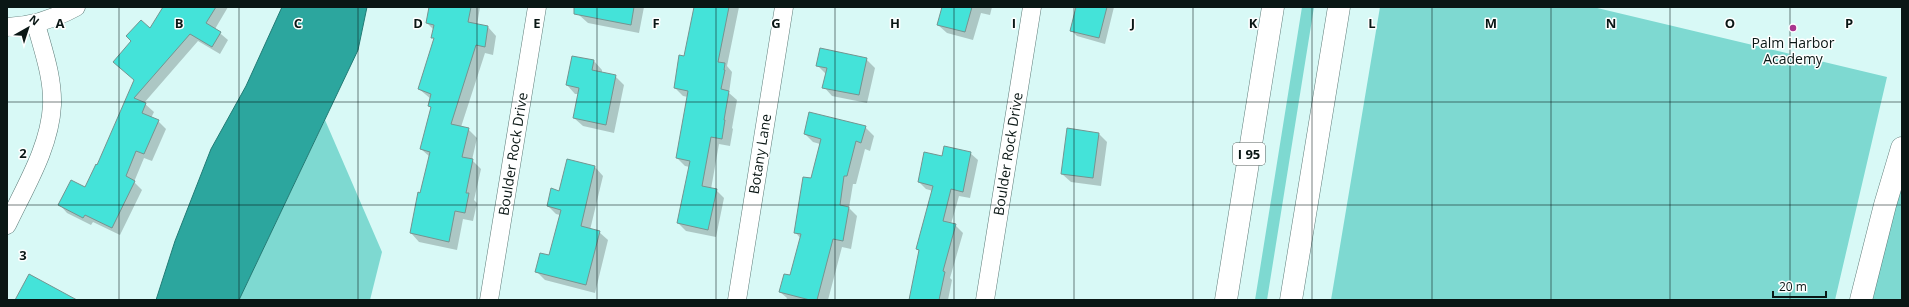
<svg xmlns="http://www.w3.org/2000/svg" width="1909" height="307" viewBox="0 0 1909 307" font-family="'Open Sans',sans-serif">
  <rect width="100%" height="100%" fill="#d8f9f6"/>
  <path fill="#7ed9d1" d="M1302,7H1314L1267,300H1255Z
    M1380,7H1593L1887,77L1835,300H1331Z
    M325,120L382,252L370,300H239Z
    M1902,184V300H1871L1883,250Z"/>
  <path fill="#2ca69e" stroke="#227b75" d="M282,7H367L358,50L239,300H156L175,241L211,149L246,86Z"/>
  <path fill="#0003" d="M164,7H228L215,29L228,40L220,54L198,41L144,103L154,112L151,118L158,121L166,129L152,161L144,158L134,182L142,190L120,235L93,222L91,225L67,213L60,205L85,188L98,166L135,80L150,29Z
    M430,7H480L477,25L488,27L496,36L493,55L485,53L461,127L468,129L477,138L472,160L481,169L474,200L477,203L473,221L463,219L457,250L419,242L411,233L430,157L421,149L431,108L429,105L431,99L419,89L435,39L433,37L434,30L427,23Z
    M581,7H644L639,33L588,23L579,15Z
    M695,7H739L727,66L732,72L729,93L737,100L732,128L733,129L730,146L719,144L711,189L716,190L724,198L716,237L686,231L678,223L690,167L685,166L677,158L688,97L683,96L675,88L685,57Z
    M943,7H992L990,15L981,13L973,40L947,33L938,25Z
    M1077,7H1114L1105,44L1077,36L1071,30Z
    M572,57L594,61L602,70V73L615,76L624,85L614,133L583,126L574,118L579,94H575L567,85Z
    M866,59L875,68L867,103L832,96L824,87L826,74L817,65Z
    M865,127L874,136L870,151L865,149L856,184H853L849,208L857,216L851,249L842,247L828,300H786L787,298L780,292L791,277L801,239L795,232L812,180L820,144L813,142L805,134Z
    M1099,134L1107,142L1101,186L1071,182L1062,174Z
    M970,153L978,160L970,198L959,196L951,224L955,225L963,233L950,278L952,280L948,300H910L920,251L917,249L933,191L926,189L919,182L943,157Z
    M568,160L595,167L603,176L590,230L599,232L608,240L595,293L545,280L536,271L550,256L560,215L556,214L548,206L560,192Z"/>
  <path fill="#44e3d9" stroke="#759490" d="M163,7H216L206,23L221,32L212,47L190,34L134,98L146,103L142,113L159,120L144,154L136,151L126,176L135,181L112,228L85,215L83,218L58,205L71,180L85,187L96,164L97,165L134,80L113,62L131,41L126,36L141,20L150,28Z
    M429,7H471L468,22L488,26L485,47L476,45L451,124L469,128L462,157L473,159L466,193H469L465,213L455,211L449,242L410,233L418,192L420,193L430,152L420,149L431,107L428,106L431,94L418,89L434,38H431L434,25L426,23Z
    M574,7H634L631,25L574,14Z
    M694,7H729L718,62L725,63L724,70H725L721,89L729,91L724,120H725L722,139L711,137L702,186L717,189L708,230L677,223L690,161L676,158L688,91L674,88L679,55L684,56Z
    M942,7H972L965,32L937,25Z
    M1076,7H1107L1099,38L1070,31Z
    M820,48L867,58L859,95L822,88L827,68L816,66Z
    M572,56L594,60L592,70L616,75L606,125L573,118L579,88L566,85Z
    M809,112L866,126L861,143L856,141L847,176H844L840,205L849,207L843,241L833,239L817,300H810L779,292L784,274L790,275L801,234L794,233L803,177L811,178L821,139L804,134Z
    M1067,128L1099,133L1093,178L1061,174Z
    M944,146L971,152L963,192L951,189L943,221L956,224L943,271L945,272L939,300H909L919,250L916,249L933,186L918,182L924,152L942,156Z
    M567,159L595,166L581,226L600,231L586,285L535,272L540,253L549,255L561,210L547,206L551,188L559,191Z
    M29,274L77,300H15Z"/>
  <g fill="none" stroke-linecap="round" stroke-linejoin="round">
    <g stroke="#5d7b78" stroke-width="19">
      <path id="minor" d="M7,27C32,26 54,19 76,7
        M7,225C25,187 50,147 52,105C53,77 43,50 36,24
        M489,300L537,7
        M737,300L784,7
        M985,300L1032,7"/>
    </g>
    <g stroke="#5d7b78" stroke-width="23">
      <path id="tertiary" d="M1861,300L1885,205L1902,148"/>
    </g>
    <g stroke="#5d7b78" stroke-width="23">
      <path id="motorway" d="M1226,300L1273,7
        M1291,300L1339,7"/>
    </g>
    <use href="#minor" stroke="#fff" stroke-width="18"/>
    <use href="#tertiary" stroke="#fff" stroke-width="22"/>
    <use href="#motorway" stroke="#fff" stroke-width="22"/>
  </g>
  <path fill="none" stroke="#0a1715" stroke-width="1" stroke-opacity="0.55" d="M119,7V300M239,7V300M358,7V300M477,7V300M597,7V300M716,7V300M835,7V300M954,7V300M1074,7V300M1193,7V300M1312,7V300M1432,7V300M1551,7V300M1670,7V300M1790,7V300M7,102H1902M7,205H1902"/>
  <circle fill="#a9358e" stroke="#fff" stroke-width="1.5" cx="1793" cy="28" r="4"/>
  <g text-anchor="middle" stroke-width="3" stroke-linejoin="round" paint-order="stroke">
    <rect fill="#fff" stroke="#545d5b" stroke-width="1" x="1233" y="143" width="32" height="22" rx="3"/>
    <g font-size="13" font-weight="bold" fill="#0a1715">
      <text x="1249" y="159">I 95</text>
    </g>
    <g font-size="14" fill="#0a1715" stroke="#fff">
      <text x="1793" y="48">Palm Harbor<tspan x="1793" dy="16">Academy</tspan></text>
    </g>
    <g font-size="14" fill="#0a1715" stroke="#fff">
      <text transform="translate(513 154) rotate(-81)" y="5">Boulder Rock Drive</text>
      <text transform="translate(760 154) rotate(-81)" y="5">Botany Lane</text>
      <text transform="translate(1008 154) rotate(-81)" y="5">Boulder Rock Drive</text>
    </g>
  </g>
  <g font-size="13" text-anchor="middle" font-weight="bold" fill="#0a1715" stroke="#fff" stroke-width="3" stroke-linejoin="round" paint-order="stroke">
    <text x="60" y="28">A</text>
    <text x="179" y="28">B</text>
    <text x="298" y="28">C</text>
    <text x="418" y="28">D</text>
    <text x="537" y="28">E</text>
    <text x="656" y="28">F</text>
    <text x="776" y="28">G</text>
    <text x="895" y="28">H</text>
    <text x="1014" y="28">I</text>
    <text x="1133" y="28">J</text>
    <text x="1253" y="28">K</text>
    <text x="1372" y="28">L</text>
    <text x="1491" y="28">M</text>
    <text x="1611" y="28">N</text>
    <text x="1730" y="28">O</text>
    <text x="1849" y="28">P</text>
    <text x="23" y="158">2</text>
    <text x="23" y="260">3</text>
  </g>
  <rect width="1909" height="307" fill="none" stroke="#0a1715" stroke-width="16"/>
  <g transform="translate(28 28) rotate(39)" stroke="#ffffff" stroke-width="3" paint-order="stroke">
  <path d="M0-3L7 15L0 10L-7 15Z" fill="#0a1715"/>
  <text y="-6" font-size="11" font-weight="bold" text-anchor="middle" fill="#0a1715">N</text>
  </g>
  <path d="M1773 291v6h53v-6" fill="none" stroke="#0a1715" stroke-width="2"/>
  <text x="1779" y="291" font-size="12" fill="#0a1715" stroke="#ffffff" stroke-width="3" paint-order="stroke">20 m</text>
</svg>
